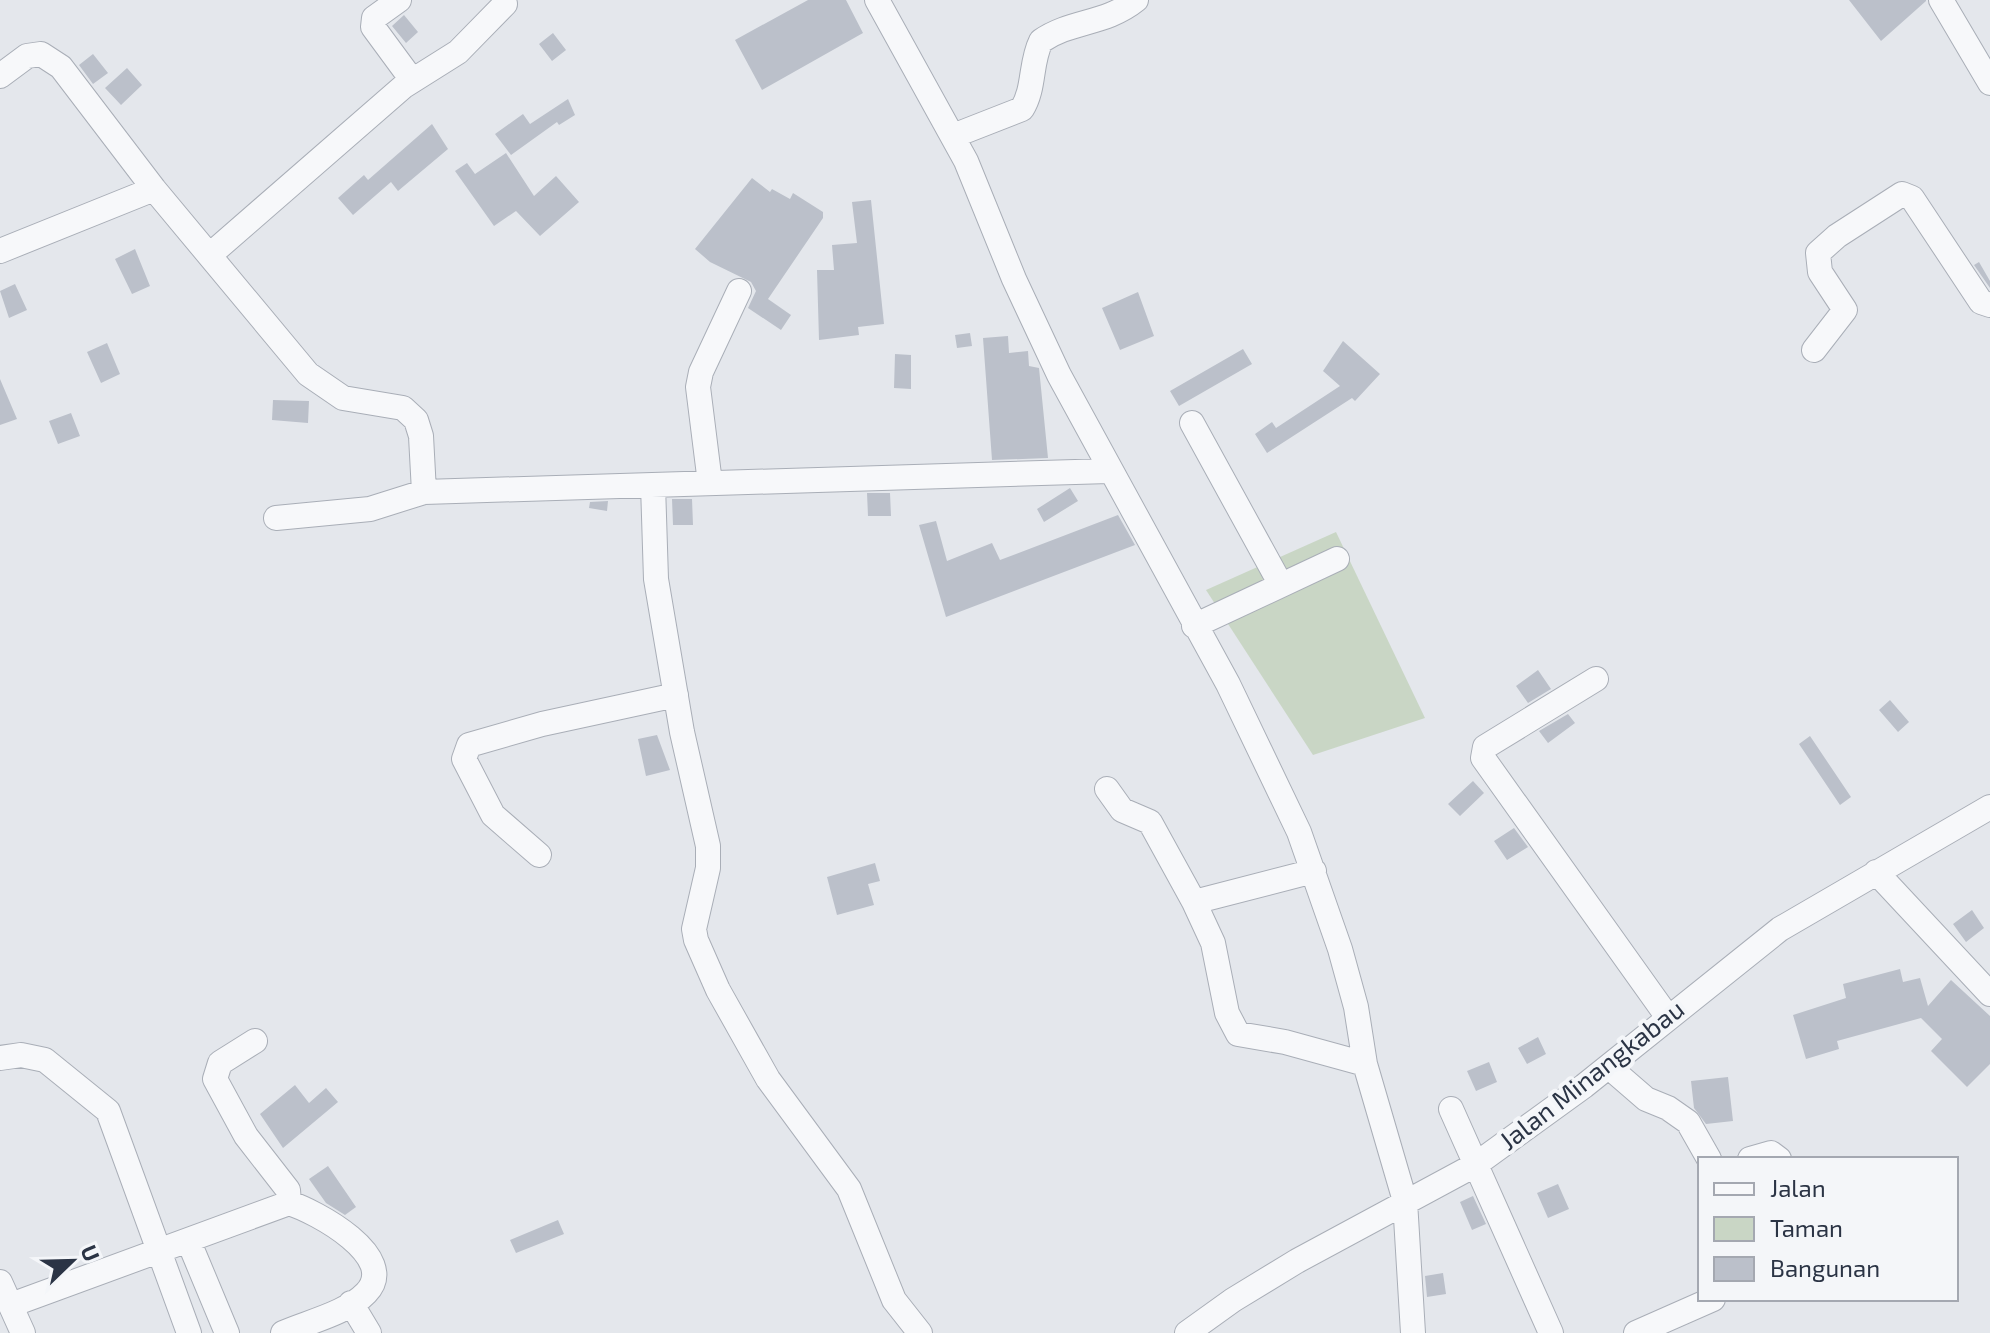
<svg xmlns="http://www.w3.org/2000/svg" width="1990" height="1333" viewBox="0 0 1990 1333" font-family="'Exo 2',sans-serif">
  <rect width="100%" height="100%" fill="#e4e7ec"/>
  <path fill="#c9d6c5" d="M1336,532L1425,718L1313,755L1206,590Z"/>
  <path fill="#bbc0ca" d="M808,0H846L863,33L762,90L735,40Z
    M1849,0H1926V1L1881,41Z
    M404,15L418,32L406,43L392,26Z
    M553,33L566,50L552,61L539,44Z
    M93,54L108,73L93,84L79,65Z
    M127,68L142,85L121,105L105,88Z
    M568,99L575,115L559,125L557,122L511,155L495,134L523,114L530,124Z
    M432,124L448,149L398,191L391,182L353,215L338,198L364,175L368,180Z
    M506,153L534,196L556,176L579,202L540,236L516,211L494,226L455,171L467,163L475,174Z
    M752,178L770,192L772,189L790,199L793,193L823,212V218L768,299L791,315L781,330L748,308L756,291L751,282L710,262L695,249Z
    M871,200L884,324L858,327L859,335L819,340L817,270H834L832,245L857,243L852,202Z
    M135,249L150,286L132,294L115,259Z
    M1979,262L1990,281V288L1974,265Z
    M15,284L27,310L9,318L0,291Z
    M1138,292L1154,336L1120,350L1102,308Z
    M970,333L972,346L957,348L955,335Z
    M1008,336L1009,353L1028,351L1029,366L1039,368L1048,458L992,460L983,338Z
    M1343,341L1380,374L1355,401L1352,398L1267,453L1255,434L1272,422L1276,428L1340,386L1323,371Z
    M107,343L120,374L101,383L87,352Z
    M1243,349L1252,364L1179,406L1170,391Z
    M895,354L911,355V389L894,388Z
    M0,379L17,419L0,425Z
    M273,400L309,401L308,423L272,420Z
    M71,413L80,436L58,444L49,421Z
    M1070,488L1078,501L1044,522L1037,509Z
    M867,493H890L891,516H868Z
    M672,499H692L693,525H673Z
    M608,501L607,511L589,508L590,502Z
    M1118,515L1135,545L946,617L919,525L936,521L947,561L992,543L1000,560Z
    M1538,670L1551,689L1528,703L1516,686Z
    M1890,700L1909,722L1898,732L1879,710Z
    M1568,714L1575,723L1548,743L1539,731Z
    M657,735L670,770L646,776L638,739Z
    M1810,736L1851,797L1840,805L1799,744Z
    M1473,781L1484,793L1460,816L1448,804Z
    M1514,828L1528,847L1507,860L1494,841Z
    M875,863L880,881L868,884L874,905L837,915L827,877Z
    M1972,910L1984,928L1966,942L1953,924Z
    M1900,969L1903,982L1920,978L1928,1006L1951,980L1990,1016V1064L1967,1087L1931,1051L1942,1039L1921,1018L1837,1041L1839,1049L1806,1059L1793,1015L1846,998L1843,984Z
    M1538,1037L1546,1054L1527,1064L1518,1048Z
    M1489,1062L1497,1082L1476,1091L1467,1071Z
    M1728,1077L1733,1121L1706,1124L1694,1108L1691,1081Z
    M295,1085L309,1103L326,1088L338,1102L283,1148L260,1114Z
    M328,1166L356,1207L345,1215L326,1203L309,1179Z
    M1558,1184L1569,1209L1548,1218L1537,1193Z
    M1473,1196L1486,1224L1472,1230L1460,1202Z
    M558,1220L564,1234L516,1253L510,1240Z
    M1443,1273L1446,1294L1427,1297L1425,1276Z"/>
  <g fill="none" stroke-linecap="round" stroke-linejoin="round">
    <g stroke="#a9aeb7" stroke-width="26">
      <path id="minor" d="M399,0L374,18L373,27L412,80
        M877,0L966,161L1014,279L1059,375L1228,684L1299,832L1340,949L1356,1007L1365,1064L1405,1201L1413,1333
        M1941,0L1990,83
        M0,76L27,56L41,54L61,67L154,189L308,374L343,398L403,408L416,420L421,436L424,492
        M953,136L1022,109C1035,88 1030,63 1041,41C1071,20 1105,25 1136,0
        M0,251L154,189
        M211,254L404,86L458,52L505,4
        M1814,350L1845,310L1820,272L1818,253L1837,236L1902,194L1912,198L1981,302L1990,305
        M1192,423L1281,585
        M710,483L698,387L701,372L739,291
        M653,485L656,579L682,732L708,846V868L694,929L696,940L718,990L768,1079L849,1189L894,1300L920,1333
        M276,518L370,509L424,492L1109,471
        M1194,626L1337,559
        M1596,679L1485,747L1483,758L1667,1016
        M1107,789L1122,810L1150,822L1194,902L1213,943L1227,1013L1238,1034L1285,1042L1365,1064
        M539,855L493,815L464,759L469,745L542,724L676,695
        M1876,872L1990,994
        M1194,902L1314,871
        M0,1058L21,1055L45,1060L108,1111L189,1333
        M1609,1067L1646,1099L1668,1108L1688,1122L1709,1159
        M1451,1109L1551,1333
        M1750,1159L1771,1153L1779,1159
        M189,1242L227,1333
        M0,1282L23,1333
        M351,1303L369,1333
        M11,1305L289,1203L288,1190L246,1136L215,1079L220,1063L255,1041
        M283,1333C308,1322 347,1313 366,1293C401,1257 315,1211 289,1203
        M1187,1333L1233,1300L1297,1261L1475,1165L1584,1086L1780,929L1990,807
        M1636,1333L1713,1299"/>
    </g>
    <use href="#minor" stroke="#f7f8fa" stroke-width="24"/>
  </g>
  <g text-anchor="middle" stroke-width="8" stroke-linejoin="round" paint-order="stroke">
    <g font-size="26" fill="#2b3445" stroke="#f4f6f9">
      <text transform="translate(1592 1075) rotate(-38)" y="9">Jalan Minangkabau</text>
    </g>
  </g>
  <rect x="1698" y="1157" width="260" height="144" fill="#f4f6f9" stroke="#a4a8b1" stroke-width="2"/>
  <rect x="1714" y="1183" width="40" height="12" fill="#f7f8fa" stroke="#a4a8b1" stroke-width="2"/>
  <text x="1770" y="1197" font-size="24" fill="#2b3445">Jalan</text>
  <rect x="1714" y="1217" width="40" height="24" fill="#c9d6c5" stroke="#a4a8b1" stroke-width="2"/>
  <text x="1770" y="1237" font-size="24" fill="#2b3445">Taman</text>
  <rect x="1714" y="1257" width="40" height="24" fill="#bbc0ca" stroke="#a4a8b1" stroke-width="2"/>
  <text x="1770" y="1277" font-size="24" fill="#2b3445">Bangunan</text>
  <g transform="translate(72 1261) rotate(67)" stroke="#f4f6f9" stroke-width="6" paint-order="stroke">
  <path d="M0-6L14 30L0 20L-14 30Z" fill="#2b3445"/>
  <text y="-12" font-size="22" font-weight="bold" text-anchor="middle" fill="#2b3445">U</text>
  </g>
</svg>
